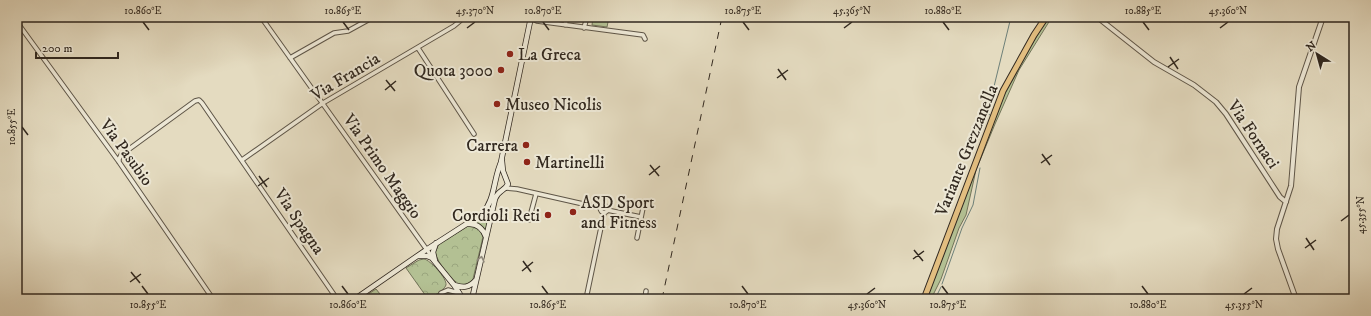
<svg xmlns="http://www.w3.org/2000/svg" width="1371" height="316" viewBox="0 0 1371 316" font-family="'IM FELL DW Pica',serif">
  <defs>
    <pattern id="park-crowns" width="20" height="18" patternUnits="userSpaceOnUse"><rect width="20" height="18" fill="#b3c093"/><path d="M2 6a3 3 0 1 1 6 0M12 15a3 3 0 1 1 6 0" fill="none" stroke="#9aa57e"/></pattern>
  </defs>
  <rect width="100%" height="100%" fill="#e4dbc0"/>
  <filter id="stains"><feTurbulence type="fractalNoise" baseFrequency=".005" numOctaves="4"/><feColorMatrix values="0 0 0 0 .2 0 0 0 0 .09 0 0 0 0 .02 0 0 0 .5 -.17"/></filter>
  <radialGradient id="worn" r=".72"><stop offset=".6" stop-color="#630" stop-opacity="0"/><stop offset="1" stop-color="#630" stop-opacity=".3"/></radialGradient>
  <path fill="#b3c093" stroke="#727459" d="M593,17H609L607,27L592,25Z
    M1049,17H1052L1019,70L995,124L976,170L966,215L959,228L941,279L931,299H926L998,107C1013,75 1030,46 1049,17Z"/>
  <path fill="url(#park-crowns)" stroke="#727459" d="M490,207L492,208L485,232L473,223L487,212Z
    M468,226L477,227L482,233L483,237L473,279L470,283L462,285C451,282 438,263 435,252L439,244Z
    M424,259C430,260 447,278 446,285C444,291 433,296 428,299L406,268L419,260Z
    M376,289L384,299H370L367,295Z
    M448,291L457,294L460,299H436Z"/>
  <g fill="none" stroke-linecap="round" stroke-linejoin="round">
    <path stroke="#6d8079" stroke-width="1" d="M990,115L988,114V111L1011,17
      M942,284L962,228L973,205L980,168
      M935,299L941,287"/>
    <g stroke="#5e5547" stroke-width="5.5">
      <path id="minor" d="M261,17L432,257
        M531,18L537,21L643,35L645,39
        M17,22L119,162L213,299
        M565,25L567,17
        M584,28L587,17
        M418,48L474,134
        M290,58L334,33L348,31L368,20
        M242,160L323,103L454,26L460,21L461,17
        M119,162V159L121,155L195,101L199,100L202,103L337,299
        M506,188L517,189L601,208
        M600.5 209a3.5 3.5 0 1 1 7 0a3.5 3.5 0 1 1-7 0Z
        M607,210L641,217
        M529,220L536,194
        M637,238L644,203
        M441,293L448,290L459,293
        M586,299L604,213
        M645,299L646,291"/>
    </g>
    <g stroke="#5e5547" stroke-width="6">
      <path id="tertiary" d="M1097,17L1154,62L1194,85L1216,102L1226,114L1280,197L1286,202
        M1296,299L1278,249L1276,239L1277,229L1291,186L1299,87L1323,17"/>
    </g>
    <g stroke="#31281f" stroke-width="6">
      <path id="secondary" d="M501,162L531,17
        M468,224C478,223 483,229 486,237
        M419,256H427L432,258L454,285L463,299
        M435,261L433,252L436,243
        M454,285C463,288 469,288 476,280
        M355,299L426,250L482,214C496,199 493,178 502,160
        M472,299L495,199C498,190 505,191 508,184L503,171L502,161"/>
    </g>
    <g stroke="#31281f" stroke-width="7">
      <path id="primary" d="M924,299L1003,91L1034,35L1046,17"/>
    </g>
    <use href="#minor" stroke="#ede8d6" stroke-width="3.5"/>
    <use href="#tertiary" stroke="#ede8d6" stroke-width="4"/>
    <use href="#secondary" stroke="#ede8d6" stroke-width="4.5"/>
    <use href="#primary" stroke="#e2be80" stroke-width="5"/>
    <path stroke="#31281f" stroke-width="1" stroke-dasharray="7 7" stroke-linecap="butt" d="M662,299L722,17"/>
  </g>
  <defs><path id="oneway-chevron" d="M-2-3.5L2.5 0L-2 3.5" fill="none" stroke-width="1.6" stroke-linecap="round" stroke-linejoin="round"/></defs>
  <use stroke="#8f887a" href="#oneway-chevron" transform="translate(481 259) rotate(-77)"/>
  <path fill="none" stroke="#31281f" stroke-width="1.5" d="M143,22L149,30M343,22L349,30M543,22L549,30M743,22L749,30M943,22L949,30M1143,22L1149,30M467,28L475,22M844,28L852,22M1220,28L1228,22M1170,57L1178,69M1168,67L1179,59M778,69L786,80M777,78L788,70M386,80L395,91M385,90L396,81M22,127L28,135M1042,154L1050,165M1041,163L1052,155M650,165L659,176M649,175L660,166M259,176L267,187M258,186L269,178M1341,221L1349,215M1306,238L1314,250M1305,248L1316,240M914,250L923,261M913,259L924,251M523,261L531,272M522,271L533,262M131,272L140,283M130,282L141,274M142,286L148,294M342,286L348,294M542,286L548,294M742,286L748,294M942,286L948,294M1142,286L1148,294M867,294L875,288M1244,294L1252,288"/>
  <g fill="#8f2418" stroke="#ede8d6" stroke-width="1.5">
    <circle cx="510" cy="54" r="4"/>
    <circle cx="501" cy="70" r="4"/>
    <circle cx="497" cy="104" r="4"/>
    <circle cx="526" cy="145" r="4"/>
    <circle cx="527" cy="162" r="4"/>
    <circle cx="573" cy="212" r="4"/>
    <circle cx="548" cy="215" r="4"/>
  </g>
  <g text-anchor="middle" stroke-width="4" stroke-linejoin="round" paint-order="stroke">
    <g font-size="17" fill="#31281f" stroke="#ede8d6" text-anchor="start">
      <text x="518" y="60">La Greca</text>
      <text x="493" y="76" text-anchor="end">Quota 3000</text>
      <text x="505" y="110">Museo Nicolis</text>
      <text x="518" y="151" text-anchor="end">Carrera</text>
      <text x="535" y="168">Martinelli</text>
      <text x="581" y="208">ASD Sport<tspan x="581" dy="20">and Fitness</tspan></text>
      <text x="540" y="221" text-anchor="end">Cordioli Reti</text>
    </g>
    <g font-size="17" fill="#31281f" stroke="#ede8d6">
      <text transform="translate(345 76) rotate(-31)" y="6">Via Francia</text>
      <text transform="translate(1254 134) rotate(56)" y="6">Via Fornaci</text>
      <text transform="translate(966 150) rotate(-68)" y="6">Variante Grezzanella</text>
      <text transform="translate(127 152) rotate(54)" y="6">Via Pasubio</text>
      <text transform="translate(383 166) rotate(55)" y="6">Via Primo Maggio</text>
      <text transform="translate(300 221) rotate(56)" y="6">Via Spagna</text>
    </g>
  </g>
  <rect width="1371" height="316" fill="none" stroke="#e4dbc0" stroke-width="44"/>
  <g transform="translate(1317 54) rotate(323)" stroke="#ede8d6" stroke-width="3" paint-order="stroke">
  <path d="M0-3L7 15L0 10L-7 15Z" fill="#31281f"/>
  <text y="-6" font-size="11" font-weight="bold" text-anchor="middle" fill="#31281f">N</text>
  </g>
  <path d="M36 52v6h82v-6" fill="none" stroke="#31281f" stroke-width="2"/>
  <text x="42" y="52" font-size="12" fill="#31281f" stroke="#ede8d6" stroke-width="3" paint-order="stroke">200 m</text>
  <rect x="22" y="22" width="1327" height="272" fill="none" stroke="#31281f" stroke-width="1.5"/>
  <g font-size="10" text-anchor="middle" fill="#31281f">
    <text x="143" y="14">10.860°E</text>
    <text x="343" y="14">10.865°E</text>
    <text x="475" y="14">45.370°N</text>
    <text x="543" y="14">10.870°E</text>
    <text x="743" y="14">10.875°E</text>
    <text x="852" y="14">45.365°N</text>
    <text x="943" y="14">10.880°E</text>
    <text x="1143" y="14">10.885°E</text>
    <text x="1228" y="14">45.360°N</text>
    <text transform="translate(11 127) rotate(-90)" y="4">10.855°E</text>
    <text transform="translate(1360 215) rotate(-90)" y="4">45.355°N</text>
    <text x="148" y="308">10.855°E</text>
    <text x="348" y="308">10.860°E</text>
    <text x="548" y="308">10.865°E</text>
    <text x="748" y="308">10.870°E</text>
    <text x="867" y="308">45.360°N</text>
    <text x="948" y="308">10.875°E</text>
    <text x="1148" y="308">10.880°E</text>
    <text x="1244" y="308">45.355°N</text>
  </g>
  <rect width="100%" height="100%" filter="url(#stains)"/>
  <rect width="100%" height="100%" fill="url(#worn)"/>
</svg>
